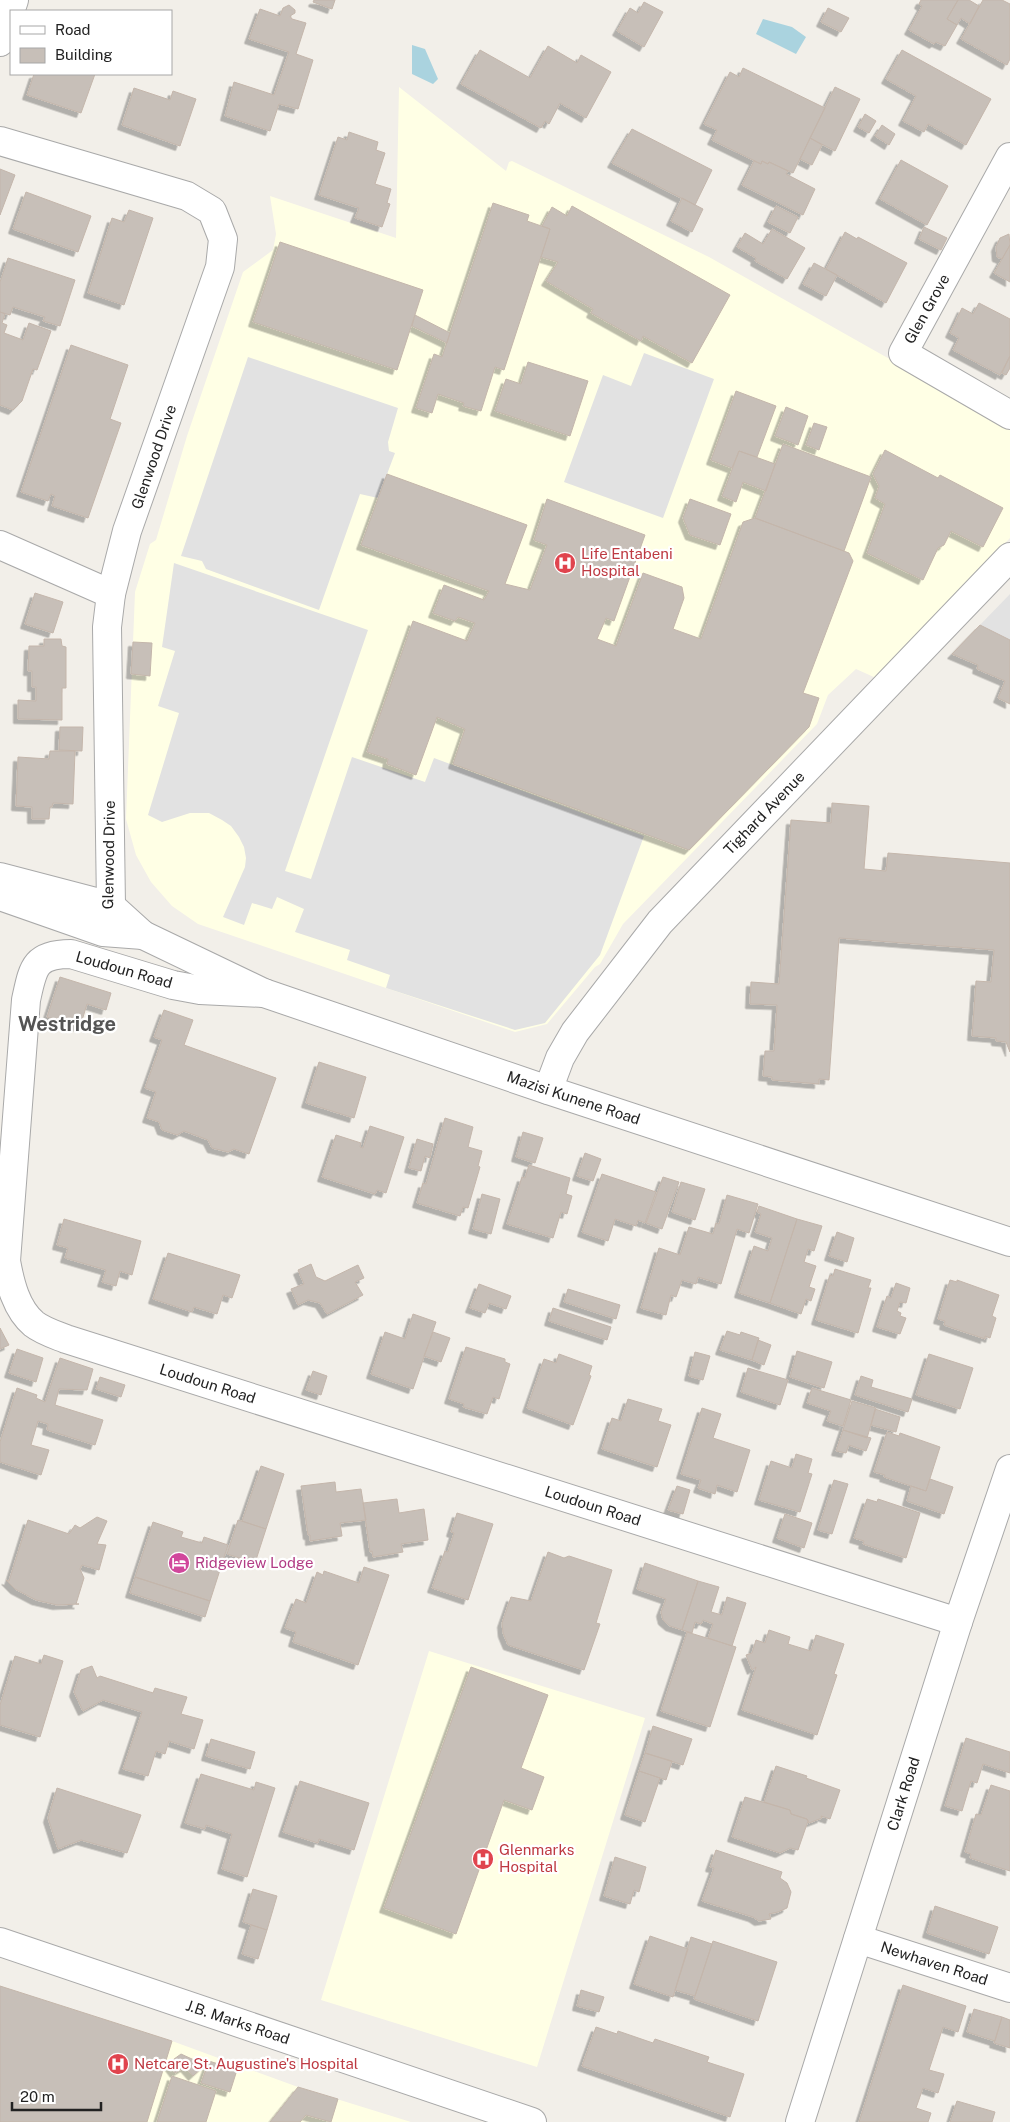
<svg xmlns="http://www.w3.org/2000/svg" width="1010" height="2122" viewBox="0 0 1010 2122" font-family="'Public Sans',sans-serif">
  <defs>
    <filter id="shadow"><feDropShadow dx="-4.5" dy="4.5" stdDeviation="0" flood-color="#0004"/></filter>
  </defs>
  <rect width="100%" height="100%" fill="#f2efe9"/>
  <path fill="#ffffe5" d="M399,87L506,171L509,162L512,161L709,257L1010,427V538L876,678L856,669L828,695L817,724L623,924L600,964L595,967L547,1024L515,1032L198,924L172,906L151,882L136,855L126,819L135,592L150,544L156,540L187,436L243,272L273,250L276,234L270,196L396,238Z
    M429,1651L645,1718L537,2067L321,2000Z
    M0,1986L172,2041L298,2087L411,2122H0Z"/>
  <path fill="#e2e2e2" d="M644,353L714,379L663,518L564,482L603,375L631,386Z
    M248,357L398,408L388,442L389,451L395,453L378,498L360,494L319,610L206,569L202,561L181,556Z
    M174,563L368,630L285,871L311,879L352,757L425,782L434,758L644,836L600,955L545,1023L515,1030L386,988L390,975L347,960L350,950L295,932L304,909L277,897L272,909L252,903L244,925L223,917L245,867L246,858L244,847L239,837L231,826L222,820L209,813H190L162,822L148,815L179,713L158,706L175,651L162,647Z
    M1010,594V640L980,625Z"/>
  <path fill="#aad3df" d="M763,19L792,27L806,37L796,54L756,34Z
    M412,45L425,49L438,79L433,84L412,74Z"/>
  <path fill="#c7bfb8" stroke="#c4b6ab" filter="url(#shadow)" d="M314,0H335L332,9L313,2Z
    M921,0H958L947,19L957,25L945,46L936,42L934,44L909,30L922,6L919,4Z
    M958,0H969L979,6L970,24L961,18L957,25L947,19Z
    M983,0H1002L1010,4V59L1007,65L961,39Z
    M644,2L663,12L644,47L617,31L630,8L638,13Z
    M289,5L295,10V13L290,16L292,19L306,23L296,54L313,60L298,109L279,104L270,131L225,116L234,82L274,95L289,52L249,39L260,9L280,16L283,8Z
    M828,8L849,18L841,32L821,22Z
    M548,46L577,63L581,55L611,72L586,118L560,103L549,124L545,121L541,128L461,84L480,50L530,78Z
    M902,50L991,99L966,145L928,124L924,132L903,121L916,96L886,79Z
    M743,68L825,108L793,173L769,162L768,164L762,161L761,164L712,140L717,130L704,124L730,72L739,77Z
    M34,74H95L81,113L27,95Z
    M835,87L860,99L835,151L810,138Z
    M134,88L170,100L173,91L196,99L180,146L122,125Z
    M865,114L876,121L869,133L858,127Z
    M882,125L895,134L889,145L875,136Z
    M632,129L712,170L695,205L612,163Z
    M349,132L378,142L376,150L385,153L375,184L391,189L387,203L390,204L382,227L355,218L359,208L319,195L338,137L347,140Z
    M810,138L822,145L812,165L800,159Z
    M901,160L948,186L927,225L880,199Z
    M754,161L761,164L762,161L768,164L769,162L788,171L786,174L815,189L803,215L742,185Z
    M0,169L15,175L0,215Z
    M26,192L91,216L78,252L13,229Z
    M682,198L703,209L692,232L671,221Z
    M493,203L529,215L527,221L550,229L504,370L495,367L481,411L463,406L464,403L438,394L432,413L416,408L434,354L442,357Z
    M572,206L730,295L692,363L643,336L641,341L591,313L593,309L546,281L558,262L541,257L550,229L542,226L552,207L567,216Z
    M776,206L798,217L790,233L768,222Z
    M129,210L153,218L124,305L88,293L112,218L124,222Z
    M924,227L947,238L941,250L919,239Z
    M772,229L805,248L787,279L755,261L756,258L737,247L745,233L763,244Z
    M845,232L857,239L858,237L907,263L886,303L826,269Z
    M1009,234L1010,245L1002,259L997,257L996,247L1000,238Z
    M280,242L423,290L397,370L253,322Z
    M1010,245V282L994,273Z
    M8,258L75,280L60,326L43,321L45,317L13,307L10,315L0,312V282Z
    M814,263L837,275L826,296L803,284Z
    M979,303L1010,319V356L1000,375L953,350L959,338L950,333L962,308L973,314Z
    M0,312L5,314L2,323L7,325L4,333L23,340L29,323L51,331L37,370L33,369L22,401L13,410L0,405Z
    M415,315L450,333L447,343L412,326Z
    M71,345L128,365L110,419L121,423L88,518L52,506L55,496L51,494L48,501L21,492Z
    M1010,356V368L1006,375L1002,373Z
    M528,362L588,381L570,436L495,411L506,379L521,384Z
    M736,391L776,406L757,457L739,451L732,468L711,460Z
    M786,407L808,416L798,445L775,436Z
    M814,423L827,427L819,450L806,445Z
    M783,444L871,477L844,551L755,518Z
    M885,450L938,478L940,475L1003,508L983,547L951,531L944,545L938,548L923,580L867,553L885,504L875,498L879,486L873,474Z
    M739,451L775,464L766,491L743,482L736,502L722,496Z
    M387,474L527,525L505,584L530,590L547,545L534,540L547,499L645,535L614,621L606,618L597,639L616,646L643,573L682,587L684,598L673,629L701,639L743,522L755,518L849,553L853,561L803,693L819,698L809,727L689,850L453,764L465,729L437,717L416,775L387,764L388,759L367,752L413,621L467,641L475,623L458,617L455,621L433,613L444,585L484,600L489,591L361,545Z
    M690,499L731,514L720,545L690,535L683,518Z
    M35,593L63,602L53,633L25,624Z
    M980,625L1010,640V704L998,698L1005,681L977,669L978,665L952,654Z
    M44,639H61L62,646L66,647V688H62V720L18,719V700L36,701V687H32V671H28L29,646H44Z
    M133,642L152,643L150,676L131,674Z
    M60,727H83L82,751L59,750Z
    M50,751H75L73,804L53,803L52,807H50L49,819H32V807L16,806L18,757L49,759Z
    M832,803L869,806L864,869L886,871L888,853L1010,863V1052L1006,1042L996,1041V1038L972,1036L976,981L991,982L994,950L839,938L829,1080L819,1079V1084L772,1080V1077L763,1076L765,1051H774L777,1005L750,1004L751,982L779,984L791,820L831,823Z
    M60,977L111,993L106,1010L87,1004L80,1027L47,1017Z
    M164,1010L193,1020L184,1045L276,1078L249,1154L234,1149L228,1152L212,1148L208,1140L184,1131L177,1135L162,1130L159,1122L147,1118L156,1092L145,1088L162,1040L154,1037Z
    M319,1062L366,1077L354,1118L306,1103Z
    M445,1118L473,1127L468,1147L482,1151L478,1166L480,1167L468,1208L463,1207L460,1216L417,1203L423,1183L426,1184Z
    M370,1126L404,1137L386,1193L377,1190L375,1194L322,1177L336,1135L361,1143L360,1147L363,1148Z
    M523,1132L543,1138L535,1163L516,1157Z
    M417,1139L433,1144L430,1158L425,1156L421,1171L409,1168Z
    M585,1153L601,1159L593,1181L577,1176Z
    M529,1165L570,1178L566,1194L572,1196L567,1214L561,1212L553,1238L507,1224L522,1177L525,1178Z
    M602,1174L656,1192L645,1223L638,1220L636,1226L615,1219L608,1241L582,1232Z
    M663,1177L679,1182L662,1229L646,1223Z
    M681,1182L705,1189L695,1220L672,1212Z
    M482,1194L500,1199L491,1234L473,1229Z
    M727,1195L758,1204L749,1233L737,1229L721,1284L698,1277L696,1284L682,1280L676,1297L671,1295L666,1315L641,1308L659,1248L680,1255L689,1227L713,1234L716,1223L719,1224Z
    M759,1206L797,1219L770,1303L739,1293L754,1246L768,1251L772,1238L755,1232L761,1214L757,1212Z
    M64,1219L141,1241L132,1275L120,1271L116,1286L102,1282L106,1270L65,1258L68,1248L57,1245Z
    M797,1219L822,1226L814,1251L808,1249L804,1262L816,1266L809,1287L815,1289L811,1301L806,1299L801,1314L770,1303Z
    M837,1232L854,1238L847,1262L829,1256Z
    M168,1253L240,1275L232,1298L223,1295L217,1314L194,1307L192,1312L153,1299Z
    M311,1264L316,1277L325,1281L358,1265L364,1278L355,1282L363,1295L327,1314L320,1303L308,1300L298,1305L291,1289L304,1284L298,1270Z
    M835,1269L871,1280L868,1288H871L858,1333L816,1320L830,1275L833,1276Z
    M950,1280L957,1282V1280L999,1295L992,1316L996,1318L990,1338L985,1336V1339L944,1325L945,1321L938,1319Z
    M896,1283L910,1288L906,1303L900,1302L897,1311L901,1313L900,1316L906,1318L900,1334L877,1327L887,1296L891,1298Z
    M479,1284L511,1296L506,1309L489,1303L485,1313L470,1308Z
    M568,1289L620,1305L616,1319L564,1302Z
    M553,1308L611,1327L607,1340L549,1321Z
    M413,1314L436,1322L413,1389L371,1374L385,1332L405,1339Z
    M0,1328L9,1345L0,1349Z
    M727,1331L740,1335L741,1332L759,1338L752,1360L720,1350Z
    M433,1332L450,1338L441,1362L424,1356Z
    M758,1340L771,1345L764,1365L752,1360Z
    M466,1347L505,1359V1362L510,1364L499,1399L493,1397L487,1414L463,1407L464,1404L449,1399Z
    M17,1349L43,1358L36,1382L9,1373Z
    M797,1351L832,1362L824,1388L790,1377Z
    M695,1352L710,1356L703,1380L689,1376Z
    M559,1354L592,1366L589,1375L591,1376L573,1425L527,1408L544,1359L556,1363Z
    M929,1354L973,1368L960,1409L916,1395Z
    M60,1358L93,1369L87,1390L59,1389L55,1405L103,1420L95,1445L47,1430L48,1424L38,1421L31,1445L49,1450L41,1475L0,1462V1442L17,1388L37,1395L36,1398L45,1402Z
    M748,1368L788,1380L780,1405L741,1392Z
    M313,1371L327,1376L321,1395L306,1390Z
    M861,1376L873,1380L871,1387L912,1399L908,1412L855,1395Z
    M100,1377L125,1385L121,1397L96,1389Z
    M812,1388L851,1400L843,1426L827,1421L831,1411L807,1403Z
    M628,1399L662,1409L658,1421L671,1425L657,1467L602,1449L612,1418L621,1421Z
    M852,1401L876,1408L867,1438L843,1430Z
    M702,1408L721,1414L713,1438L750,1450L737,1492L717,1485L715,1494L698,1488L701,1480L681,1474Z
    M875,1409L900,1417L896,1432L871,1425Z
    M843,1430L871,1438L866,1451L849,1445L846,1453L836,1451Z
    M887,1432L899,1436L900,1433L940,1447L926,1491L884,1477L885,1475L874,1472Z
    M796,1454L812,1459L808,1473L812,1474L800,1512L759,1500L771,1461L792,1468Z
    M261,1466L284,1474L266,1529L242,1521Z
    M930,1479L953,1487L944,1514L907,1501L911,1486L926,1491Z
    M834,1480L848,1484L832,1534L818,1530Z
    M335,1482L336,1492L361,1489L366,1520L340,1523L342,1536L310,1541V1535H308L301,1486Z
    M677,1486L690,1490L683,1514L668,1510Z
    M397,1499L399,1513L424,1509L428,1540L401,1544L403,1552L373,1557L372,1551L370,1552L363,1503Z
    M867,1499L877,1502L878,1499L920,1513L906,1558L863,1544L864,1541L854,1538Z
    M457,1513L493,1524L468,1600L432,1588L445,1551L448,1552L454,1533L451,1532Z
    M785,1514L812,1523L804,1548L777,1538Z
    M97,1517L107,1521L97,1544L106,1545L99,1570L82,1565L80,1569L84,1578L76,1604H79L57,1605L36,1600L15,1589L6,1580L9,1581L28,1520L69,1534L75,1525L80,1528Z
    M238,1520L266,1529L255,1563L227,1554Z
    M153,1522L183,1532L181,1537L202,1543L204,1537L228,1545L210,1601L135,1577Z
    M548,1552L564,1558L569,1556L612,1570L596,1623L600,1624L584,1670L508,1645L503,1633L502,1623L511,1597L531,1601Z
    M645,1563L698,1581L682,1630L670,1626L663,1620L661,1612L666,1599L637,1589Z
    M364,1567L389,1575L358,1665L293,1642L296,1632L285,1628L296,1599L306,1603L317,1572L323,1575L324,1571L359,1583Z
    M135,1577L210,1601L205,1617L130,1593Z
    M698,1581L719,1587L711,1612L722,1615L727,1597L746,1603L732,1646L708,1638L713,1624L703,1620L701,1624L695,1622L692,1633L682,1630Z
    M769,1630L790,1637L788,1644L811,1651L816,1635L844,1644L834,1674L837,1675L817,1735L742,1710L756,1667L752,1670L746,1655L752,1653L756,1640L765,1643Z
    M687,1632L736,1647L710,1727L661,1711Z
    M44,1655L63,1661L40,1737L0,1725V1705L15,1656L41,1664Z
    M92,1666L97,1678L100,1676L153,1693L155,1688L187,1697L181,1714L203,1720L194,1749L169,1741L165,1754L156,1751L148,1776L123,1769L142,1712L103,1700L83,1711L74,1692L81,1670Z
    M471,1667L548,1695L521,1768L544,1777L532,1810L504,1800L456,1934L384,1908Z
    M653,1726L692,1739L683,1765L645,1753Z
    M966,1738L1010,1752V1773L983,1764L977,1783L971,1781L962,1811L945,1806Z
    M211,1739L255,1752L250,1769L206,1756Z
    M645,1753L672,1761L666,1780L639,1771Z
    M776,1766L807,1776L806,1778L840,1790L830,1819L821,1816L822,1818L809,1823L807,1819L791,1814L790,1810L764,1802Z
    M639,1771L660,1778L645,1822L625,1815Z
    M201,1774L254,1790L256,1782L275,1788L247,1877L222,1869L232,1834L206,1825L205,1829L185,1823Z
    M300,1781L369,1803L354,1850L319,1839L318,1843L283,1832Z
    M991,1785L1010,1791V1871L970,1858L971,1854L965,1852L976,1814L981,1815Z
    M57,1788L141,1815L127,1853L81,1840L58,1849L48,1818Z
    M745,1797L790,1810L791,1814L807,1819L808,1821L798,1850L790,1848L780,1853L732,1837Z
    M716,1850L782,1872L780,1878L787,1883L791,1892L787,1908L778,1912L769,1914L771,1919L759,1921L753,1917L702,1901L714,1868L710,1867Z
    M615,1857L646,1867L639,1892L634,1890L630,1904L604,1896Z
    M253,1889L277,1896L267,1930L243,1922Z
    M935,1906L998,1927L989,1954L927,1933Z
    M251,1925L267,1930L258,1959L242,1954Z
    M650,1936L688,1949L673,1997L634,1984Z
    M691,1937L712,1944L695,1996L675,1990Z
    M713,1941L777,1962L758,2021L694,1999Z
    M903,1985L966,2006L958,2032L943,2027L929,2070L944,2074L938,2093L923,2088L916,2108L931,2113L928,2122H859Z
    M0,1986L172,2041L147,2122H0Z
    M581,1990L604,1997L599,2012L577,2006Z
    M974,2009L1002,2017L995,2041L967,2032Z
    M1002,2017L1010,2020V2048L994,2043Z
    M596,2027L617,2034L618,2031L653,2043L655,2039L709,2057L707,2062L744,2074L730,2117L582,2066Z
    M181,2054L205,2065L193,2076L185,2067L175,2073L169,2065L171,2064L170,2062Z
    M209,2061L237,2070L230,2092L201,2083Z
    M172,2076L216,2091L206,2122H157Z
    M298,2087L338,2099L331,2122L306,2115L300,2122H270Z
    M957,2101L995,2112L992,2122H950Z"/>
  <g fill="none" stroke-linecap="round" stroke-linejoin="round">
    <g stroke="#a9a9a9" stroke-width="30">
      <g id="minor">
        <path d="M0,42L14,0"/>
        <path d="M0,141L187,196L212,211L223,239L220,267L127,531L111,594L107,627L111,906L104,928"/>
        <path d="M1010,157L903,353L1010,415"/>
        <path d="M0,545L111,594"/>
        <path id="s1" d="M264,993L200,990L173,985L71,954C34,954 33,968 26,1000L6,1261C10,1283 16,1309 34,1324C43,1331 56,1335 66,1339L958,1622"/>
        <path id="s2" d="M548,1090L560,1058L575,1032L660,922L1010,557"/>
        <path id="s3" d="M858,1939L1010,1988"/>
      </g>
    </g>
    <g stroke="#a9a9a9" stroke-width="30">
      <g id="tertiary">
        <path id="s4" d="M0,877L111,906L143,935L264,993L548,1090L1010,1242"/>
        <path d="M0,896L103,932L143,935"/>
        <path id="s5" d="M0,1942L532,2122"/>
        <path id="s6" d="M800,2122L958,1622L1010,1469"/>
      </g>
    </g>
    <use href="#minor" stroke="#fff" stroke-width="28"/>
    <use href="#tertiary" stroke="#fff" stroke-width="28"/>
  </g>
  <defs>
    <g id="hospital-disc" transform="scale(1.125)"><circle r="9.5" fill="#e0444e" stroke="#fff"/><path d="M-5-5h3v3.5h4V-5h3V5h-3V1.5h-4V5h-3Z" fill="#fff"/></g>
    <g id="hotel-disc" transform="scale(1.125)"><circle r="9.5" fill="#d1479c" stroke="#fff"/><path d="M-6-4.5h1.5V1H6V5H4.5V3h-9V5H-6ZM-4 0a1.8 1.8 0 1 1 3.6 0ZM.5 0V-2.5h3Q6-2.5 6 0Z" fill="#fff"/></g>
  </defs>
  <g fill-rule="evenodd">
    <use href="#hospital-disc" x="565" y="563"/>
    <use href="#hotel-disc" x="179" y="1563"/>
    <use href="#hospital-disc" x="483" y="1859"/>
    <use href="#hospital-disc" x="118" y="2064"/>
  </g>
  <g text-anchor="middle" stroke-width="4.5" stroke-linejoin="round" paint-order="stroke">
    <g font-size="15" fill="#222" stroke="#fff">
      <text transform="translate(927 309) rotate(-61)" y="5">Glen Grove</text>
      <text transform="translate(154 457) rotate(-71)" y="5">Glenwood Drive</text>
      <text dy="5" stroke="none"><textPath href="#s2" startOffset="354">Tighard Avenue</textPath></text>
      <text transform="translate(109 855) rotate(-89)" y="5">Glenwood Drive</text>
      <text transform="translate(124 970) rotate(16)" y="5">Loudoun Road</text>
      <text dy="5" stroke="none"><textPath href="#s4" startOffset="619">Mazisi Kunene Road</textPath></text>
      <text dy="5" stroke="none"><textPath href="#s1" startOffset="788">Loudoun Road</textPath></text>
      <text dy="5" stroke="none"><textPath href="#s1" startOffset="1192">Loudoun Road</textPath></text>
      <text dy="5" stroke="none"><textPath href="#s6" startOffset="344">Clark Road</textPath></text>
      <text dy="5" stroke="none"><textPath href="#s3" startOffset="80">Newhaven Road</textPath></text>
      <text dy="5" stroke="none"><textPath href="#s5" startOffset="251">J.B. Marks Road</textPath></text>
    </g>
    <g font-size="15" fill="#be3a42" stroke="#fff" text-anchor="start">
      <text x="581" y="559">Life Entabeni<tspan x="581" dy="17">Hospital</tspan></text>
      <text x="499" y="1855">Glenmarks<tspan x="499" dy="17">Hospital</tspan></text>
      <text x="134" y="2069">Netcare St. Augustine's Hospital</text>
    </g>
    <g font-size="15" fill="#b23c85" stroke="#fff" text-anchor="start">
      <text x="195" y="1568">Ridgeview Lodge</text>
    </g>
    <g font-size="20" font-weight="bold" fill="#555" stroke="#fff">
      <text x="67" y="1031">Westridge</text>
    </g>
  </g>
  <rect x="10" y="10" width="162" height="65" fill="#ffffff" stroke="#a7a7a7"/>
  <rect x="20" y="26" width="25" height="8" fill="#ffffff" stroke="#a7a7a7"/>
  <text x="55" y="35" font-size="15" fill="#222222">Road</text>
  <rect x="20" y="48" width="25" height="15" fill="#c7bfb8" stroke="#a7a7a7"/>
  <text x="55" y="60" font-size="15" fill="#222222">Building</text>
  <path d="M12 2102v8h89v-8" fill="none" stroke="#222222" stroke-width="2.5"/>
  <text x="20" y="2102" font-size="15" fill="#222222" stroke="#ffffff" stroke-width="4" paint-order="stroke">20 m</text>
</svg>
